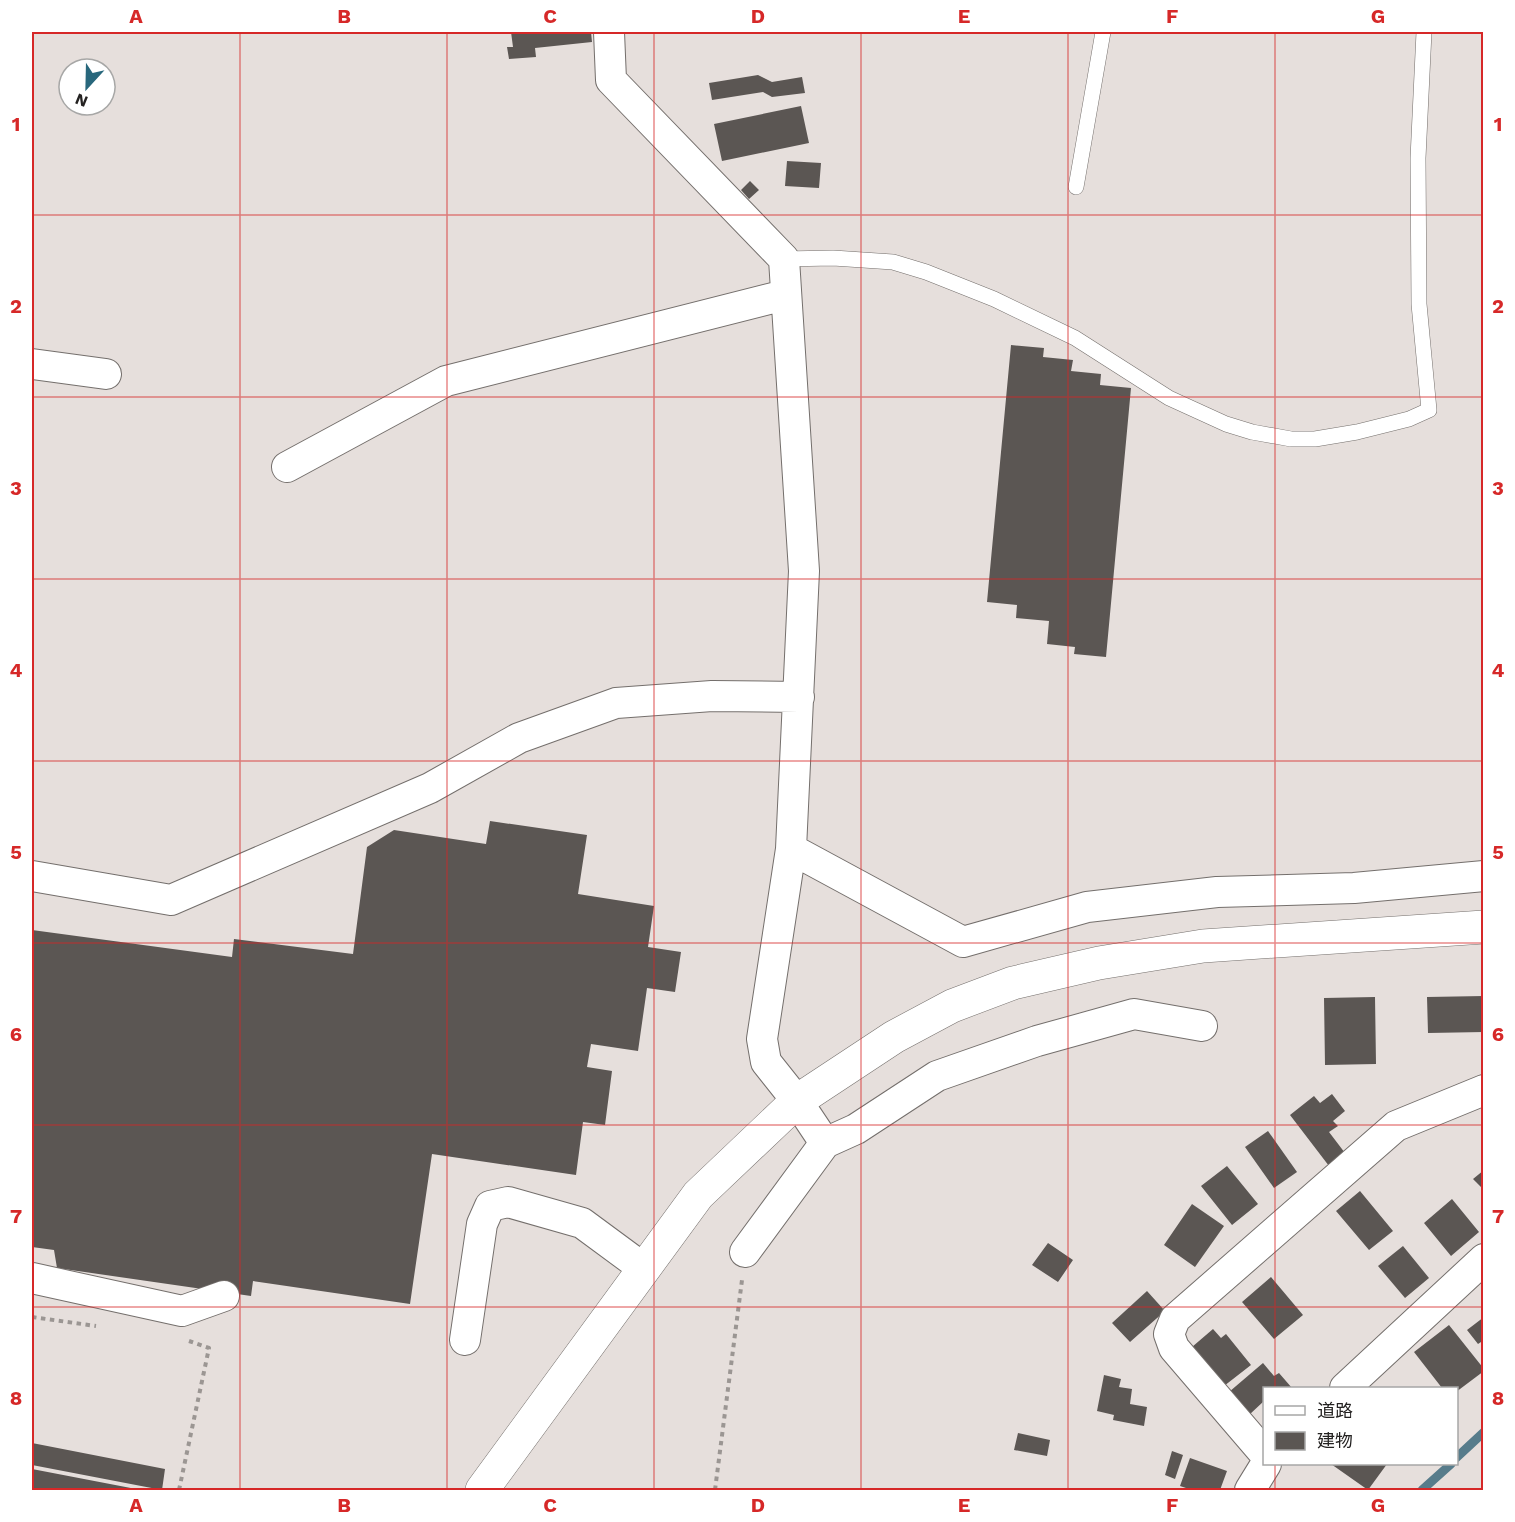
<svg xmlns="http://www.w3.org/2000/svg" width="1515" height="1522" viewBox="0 0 1515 1522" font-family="'Work Sans','Noto Sans JP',sans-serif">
  <rect width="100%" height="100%" fill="#e6dfdc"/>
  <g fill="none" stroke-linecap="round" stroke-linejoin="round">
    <path stroke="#577c8b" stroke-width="9" d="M1456,1458L1484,1432
      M1422,1490L1451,1464"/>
  </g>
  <path fill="#5b5653" d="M511,32H591L592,42L535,48L536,57L509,59L507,47H513Z
    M758,75L772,82L802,77L805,93L772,97L763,92L712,100L709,83Z
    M801,106L809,143L722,161L714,124Z
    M787,161L821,163L819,188L785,186Z
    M750,181L759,190L749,199L741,190Z
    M1011,345L1044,348L1043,357L1073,360L1071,371L1101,374L1100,385L1131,388L1106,657L1074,654L1075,647L1047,644L1049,621L1016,618L1017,605L987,602Z
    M490,821L587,835L578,894L654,906L648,947L681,952L675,992L647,988L638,1051L591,1044L587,1067L612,1071L605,1125L583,1122L576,1175L432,1154L410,1304L253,1281L251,1296L57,1268L54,1250L32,1247V930L232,957L234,939L353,954L367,847L394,830L486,844Z
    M1484,996V1032L1428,1033L1427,997Z
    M1375,997L1376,1064L1325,1065L1324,998Z
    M1332,1094L1345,1111L1333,1121L1338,1126L1329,1132L1345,1153L1329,1166L1290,1115L1314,1096L1320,1103Z
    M1268,1131L1297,1172L1274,1188L1245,1147Z
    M1227,1166L1258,1204L1232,1225L1201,1186Z
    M1484,1170V1190L1473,1179Z
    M1360,1191L1393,1231L1369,1250L1336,1211Z
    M1452,1199L1479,1232L1451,1256L1424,1223Z
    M1192,1204L1224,1226L1195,1267L1164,1245Z
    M1048,1243L1073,1260L1058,1282L1032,1265Z
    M1403,1246L1429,1278L1405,1298L1378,1266Z
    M1271,1277L1303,1315L1274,1339L1242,1302Z
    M1147,1291L1165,1311L1130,1342L1112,1323Z
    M1484,1317V1340L1478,1344L1467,1330Z
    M1449,1325L1484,1369V1371L1456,1392V1388H1442L1414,1352Z
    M1213,1329L1221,1338L1226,1334L1251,1365L1224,1386L1192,1347Z
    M1263,1363L1274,1376L1279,1373L1292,1388H1264V1401L1249,1415L1229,1392Z
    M1104,1375L1121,1379L1119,1387L1132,1389L1130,1404L1147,1407L1144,1426L1113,1420L1114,1415L1097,1411Z
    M1018,1433L1050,1440L1047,1456L1014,1450Z
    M32,1443L165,1469L162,1490L32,1465Z
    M1172,1451L1183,1455L1175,1479L1165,1475Z
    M1190,1458L1227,1471L1220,1490H1192L1180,1486Z
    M1331,1464H1387L1368,1490Z
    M32,1469L136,1489V1490H32Z"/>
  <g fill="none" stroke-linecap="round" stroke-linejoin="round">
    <g stroke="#746f6c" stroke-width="16">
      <path id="service" d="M1076,187L1103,32
        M784,259L833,258L893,262L926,272L994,299L1075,338L1169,398L1226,424L1252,432L1291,439H1315L1357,432L1409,419L1429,410L1419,304L1418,158L1424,32"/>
    </g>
    <g stroke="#746f6c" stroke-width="32">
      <path id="minor" d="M609,32L611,80L784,259L804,571L791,849L762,1039L766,1062L797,1101L825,1143
        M32,364L106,374
        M287,467L446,381L785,295
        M791,849L963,942L1087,907L1217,892L1354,888L1484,876
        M32,876L171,900L430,788L519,738L616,703L712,696L799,697
        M745,1252L825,1143L856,1129L937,1076L1037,1041L1134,1014L1202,1026
        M32,1278L182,1311L224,1296
        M465,1340L482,1224L490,1206L508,1202L582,1223L643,1268
        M1345,1388L1484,1259
        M1264,1453L1174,1348L1169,1334L1175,1319L1396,1126L1484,1090
        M1250,1490L1266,1464"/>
    </g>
    <g stroke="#746f6c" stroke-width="34">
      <path id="tertiary" d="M482,1490L698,1195L797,1101L894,1037L952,1006L1013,983L1099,963L1203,946L1484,927"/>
    </g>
    <path stroke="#9b9693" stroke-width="4" stroke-dasharray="4.5 4.5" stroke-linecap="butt" d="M32,1317L96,1326
      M179,1490L209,1348L189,1341
      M715,1490L742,1280"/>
    <use href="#service" stroke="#fff" stroke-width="15"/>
    <use href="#minor" stroke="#fff" stroke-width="30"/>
    <use href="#tertiary" stroke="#fff" stroke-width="33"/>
  </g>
  <path fill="none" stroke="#d62828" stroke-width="1.5" stroke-opacity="0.55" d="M240,32V1490M447,32V1490M654,32V1490M861,32V1490M1068,32V1490M1275,32V1388M32,215H1484M32,397H1484M32,579H1484M32,761H1484M32,943H1484M32,1125H1484M32,1307H1484M1275,1464V1490"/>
  <rect width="1515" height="1522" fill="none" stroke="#ffffff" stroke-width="66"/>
  <rect x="1263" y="1387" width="195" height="78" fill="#ffffff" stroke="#a7a7a6" stroke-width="1.5"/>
  <rect x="1275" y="1406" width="30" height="9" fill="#ffffff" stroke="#a7a7a6" stroke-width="1.5"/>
  <text x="1317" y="1417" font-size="18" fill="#242221">道路</text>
  <rect x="1275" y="1432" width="30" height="18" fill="#5b5653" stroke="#a7a7a6" stroke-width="1.5"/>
  <text x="1317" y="1447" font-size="18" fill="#242221">建物</text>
  <g transform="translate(87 87) rotate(202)"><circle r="28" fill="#ffffff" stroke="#a7a7a6" stroke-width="1.5"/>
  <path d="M0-4.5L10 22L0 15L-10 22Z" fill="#28677c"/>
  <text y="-9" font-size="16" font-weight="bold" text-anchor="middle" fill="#242221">N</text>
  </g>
  <rect x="33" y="33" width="1449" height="1456" fill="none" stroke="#d62828" stroke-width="2"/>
  <g font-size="20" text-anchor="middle" font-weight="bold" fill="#d62828">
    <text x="136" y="23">A</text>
    <text x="344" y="23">B</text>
    <text x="550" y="23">C</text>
    <text x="758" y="23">D</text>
    <text x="964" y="23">E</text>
    <text x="1172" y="23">F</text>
    <text x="1378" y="23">G</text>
    <text x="16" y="131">1</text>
    <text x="1498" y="131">1</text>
    <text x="16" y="313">2</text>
    <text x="1498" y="313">2</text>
    <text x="16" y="495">3</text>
    <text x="1498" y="495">3</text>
    <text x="16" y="677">4</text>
    <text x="1498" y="677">4</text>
    <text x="16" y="859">5</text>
    <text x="1498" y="859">5</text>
    <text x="16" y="1041">6</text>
    <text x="1498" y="1041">6</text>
    <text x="16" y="1223">7</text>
    <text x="1498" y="1223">7</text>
    <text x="16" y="1405">8</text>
    <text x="1498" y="1405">8</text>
    <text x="136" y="1512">A</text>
    <text x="344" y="1512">B</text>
    <text x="550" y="1512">C</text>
    <text x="758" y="1512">D</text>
    <text x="964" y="1512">E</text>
    <text x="1172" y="1512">F</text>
    <text x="1378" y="1512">G</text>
  </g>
</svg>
